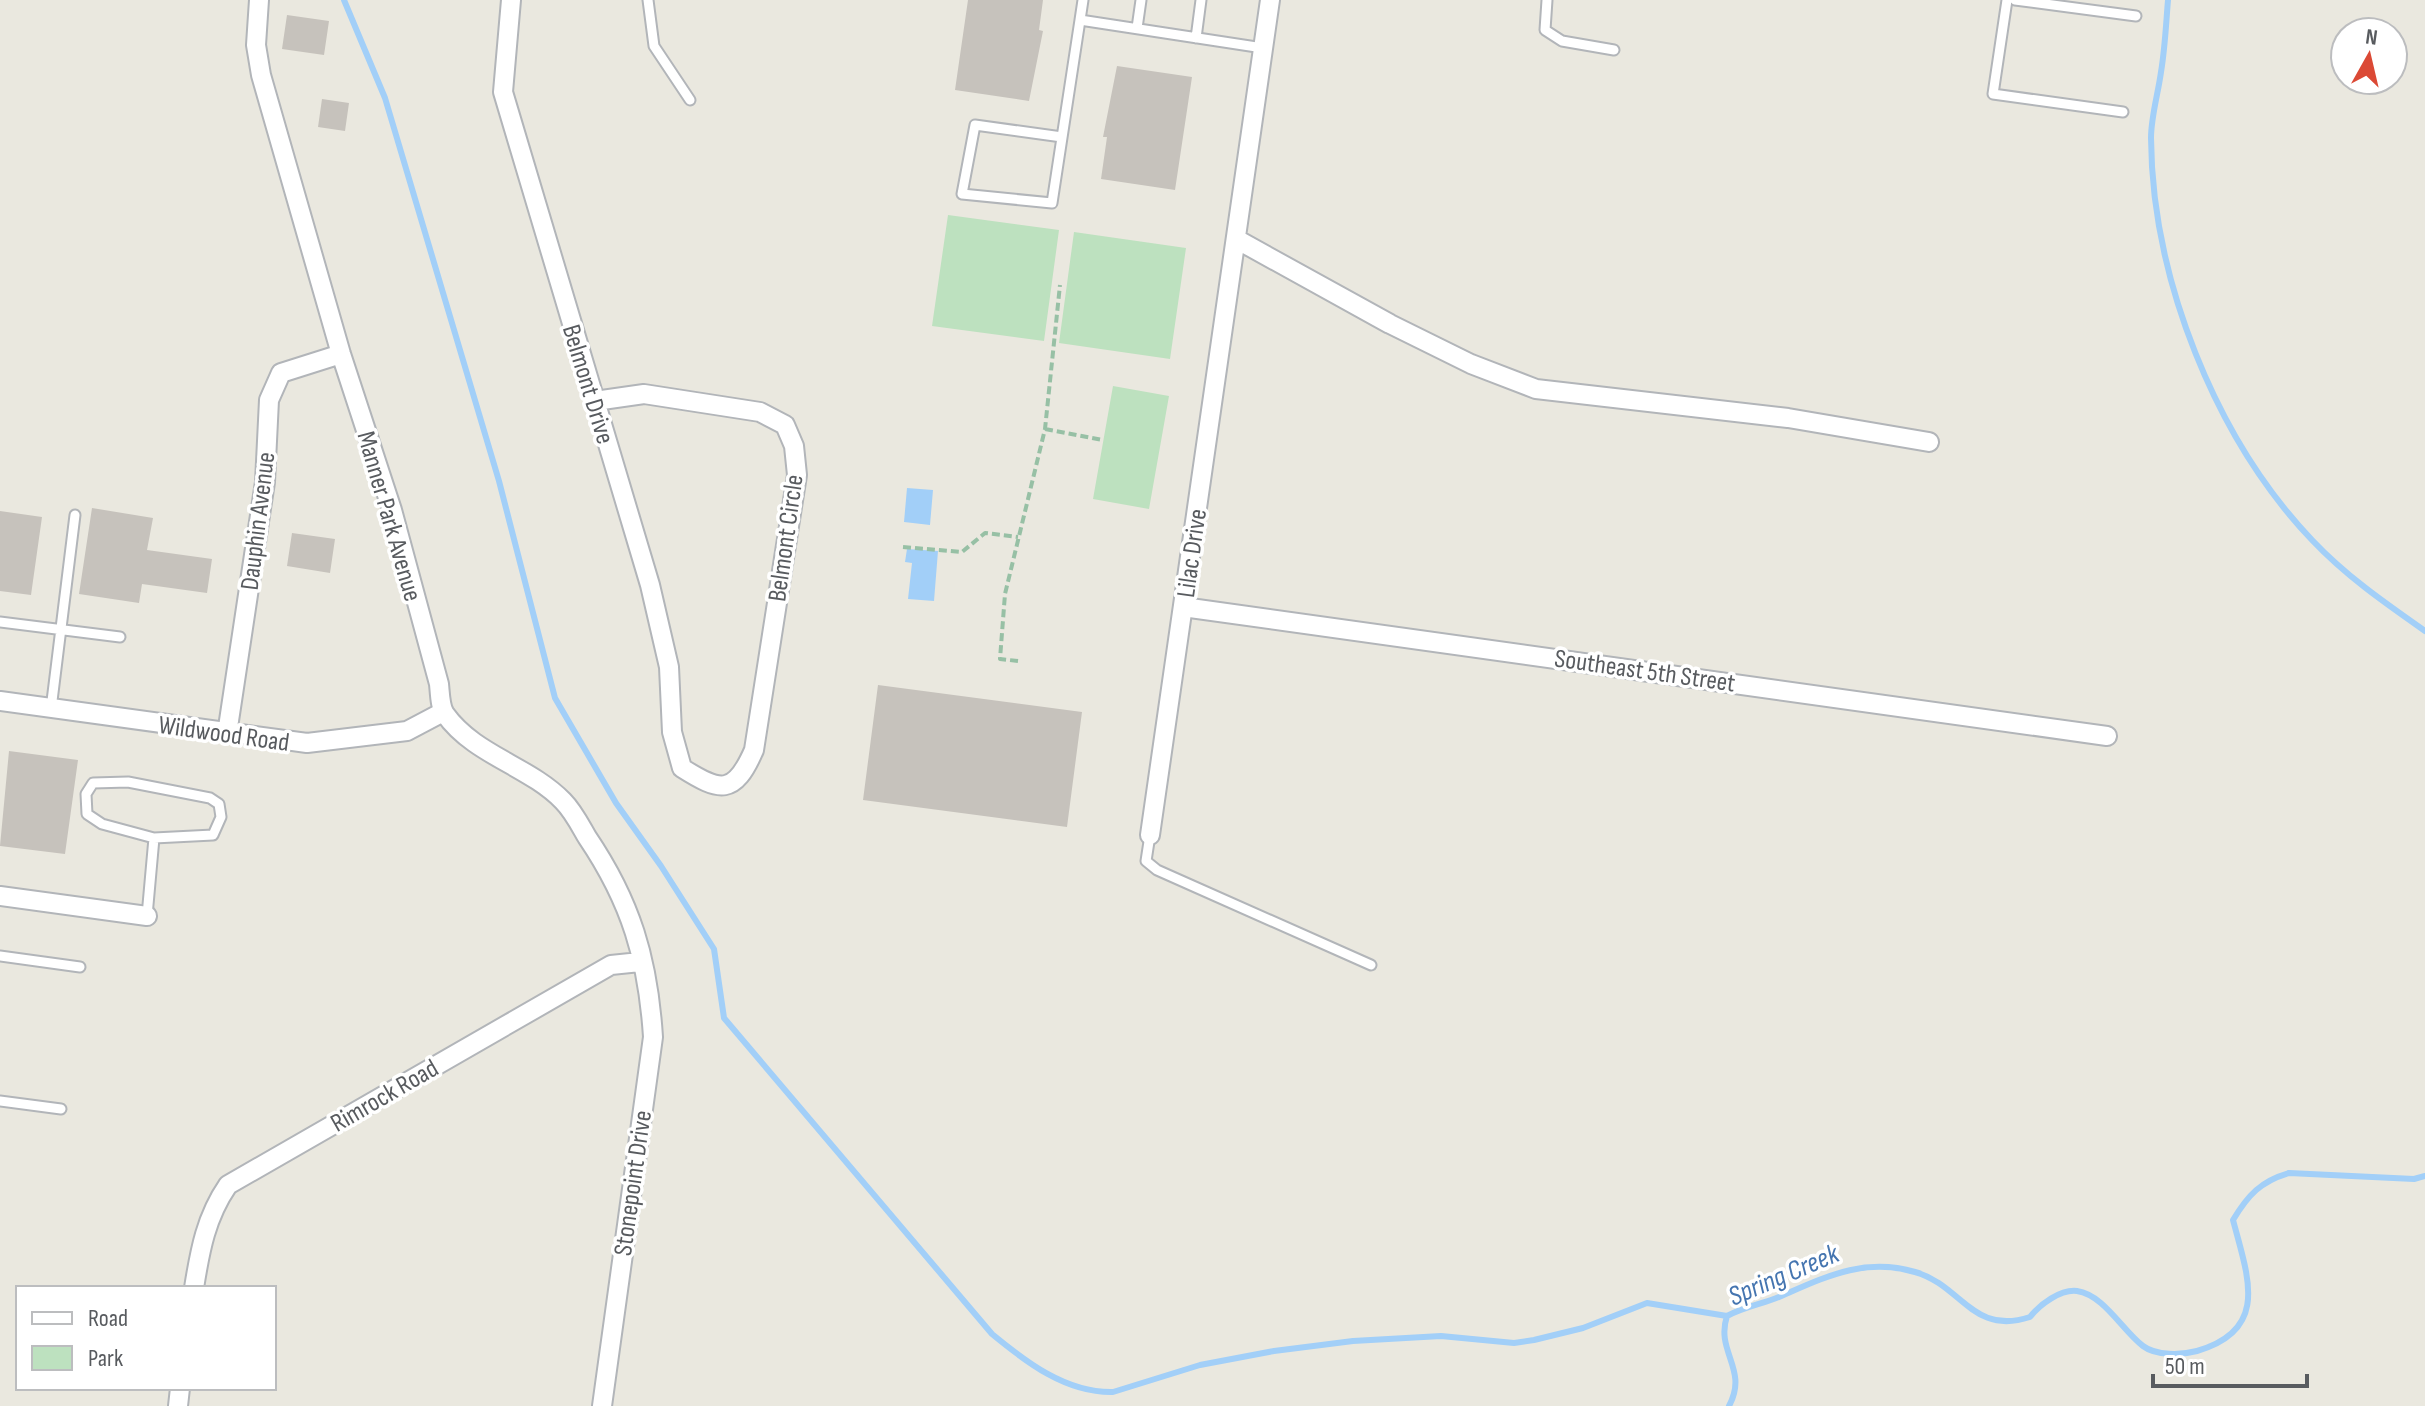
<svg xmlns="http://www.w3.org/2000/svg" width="2425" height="1406" viewBox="0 0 2425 1406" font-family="'Sofia Sans Condensed',sans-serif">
  <rect width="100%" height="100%" fill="#eae8df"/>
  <path fill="#bde1bf" d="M948,215L1059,230L1044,341L932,326Z
    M1074,232L1186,248L1170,359L1059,343Z
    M1113,386L1169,396L1149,509L1093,499Z"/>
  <path fill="#a2cff8" d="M907,488L933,490L930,525L904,522Z
    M907,549L938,551L934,601L908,599L912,563L905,562Z"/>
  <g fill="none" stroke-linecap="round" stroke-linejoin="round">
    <path stroke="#a2cff8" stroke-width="6" d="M344,0L385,98L499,481L555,698L616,803L661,866L714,949L724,1018L992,1334C1026,1362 1066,1393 1113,1392L1200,1365L1274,1351L1353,1341L1441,1336L1514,1343L1534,1340L1583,1328L1647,1303L1727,1316
      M2168,0C2166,24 2165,48 2161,72C2158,94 2151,117 2151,138C2152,278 2215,438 2312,540C2346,576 2385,603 2425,631
      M1729,1406C1749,1369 1715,1352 1727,1316C1744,1307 1762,1304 1779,1297C1825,1277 1864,1257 1915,1272C1962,1285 1972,1336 2030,1317C2040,1304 2061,1289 2077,1291C2104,1295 2122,1330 2143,1346C2156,1356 2182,1355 2197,1351C2270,1330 2248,1277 2233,1220C2248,1195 2261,1181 2289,1173L2414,1179L2425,1176"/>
  </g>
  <path fill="#c6c2bc" d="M968,0H1043L1039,30L1043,31L1029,101L955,90Z
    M287,15L329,21L324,55L282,49Z
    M1117,66L1192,77L1175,190L1101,179L1107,137H1103Z
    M322,99L349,103L345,131L318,127Z
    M92,508L153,518L147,550L212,559L207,593L142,584L139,603L79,594Z
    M0,511L42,517L31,595L0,591Z
    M292,533L335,539L330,573L287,566Z
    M878,685L1082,712L1067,827L863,800Z
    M9,751L78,760L65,854L0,846Z"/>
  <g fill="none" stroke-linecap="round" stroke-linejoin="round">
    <g stroke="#b2b5b9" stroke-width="13">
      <path id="service" d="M648,0L654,46L690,100
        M1083,0L1080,20L1263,48
        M1547,0L1545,30L1562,41L1614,50
        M2007,0L1993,94L2123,112
        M2015,0L2136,16
        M1137,28L1141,0
        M1196,38L1201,0
        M1062,137L975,125L962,194L1052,203L1080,20
        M0,622L120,637
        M51,709L75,515
        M1150,835L1146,861L1157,870L1371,965
        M147,916L154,838L102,824L87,814L86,794L93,783L128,782L210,798L219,804L221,817L213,835L154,838
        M0,956L80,967
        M0,1101L61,1109"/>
    </g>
    <g stroke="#b2b5b9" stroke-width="22">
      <path id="minor" d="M259,0L256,45L261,75L341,354L392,510L439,684C440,693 440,707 445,714C474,755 529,766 563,801C573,811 580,825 587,837C631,902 648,959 653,1037L602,1406
        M511,0L503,92L650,585L669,667L672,732L682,768C720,792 734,796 754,750L797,475L794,446L785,425L760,412L644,394L595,401
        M1236,239L1390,324L1471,364L1536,389L1788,418L1929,442
        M1183,607L2107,736
        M0,701L307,743L407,731L443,712
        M227,734L265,482L269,400L281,373L341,354
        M1150,835L1270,0
        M0,896L147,916
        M194,1288C200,1250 206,1217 228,1185L611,965L640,962
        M178,1406L180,1388"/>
    </g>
    <path stroke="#97c0a5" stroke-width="4" stroke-dasharray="8 4" stroke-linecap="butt" d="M1045,429L1103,440
      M903,547L962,552L985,533L1018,537
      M1018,661L1000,659L1005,594L1045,429L1060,285"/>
    <use href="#service" stroke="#fff" stroke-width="9"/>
    <use href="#minor" stroke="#fff" stroke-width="18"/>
  </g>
  <g text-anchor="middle" stroke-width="7" stroke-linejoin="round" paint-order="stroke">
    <g font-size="26" fill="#585b5f" stroke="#fff">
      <text transform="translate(589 384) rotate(73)" y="9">Belmont Drive</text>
      <text transform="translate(390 516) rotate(74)" y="9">Manner Park Avenue</text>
      <text transform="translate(257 521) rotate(-83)" y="9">Dauphin Avenue</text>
      <text transform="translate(785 538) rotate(-82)" y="9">Belmont Circle</text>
      <text transform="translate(1191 553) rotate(-82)" y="9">Lilac Drive</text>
      <text transform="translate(1645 670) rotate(8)" y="9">Southeast 5th Street</text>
      <text transform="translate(224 733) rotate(8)" y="9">Wildwood Road</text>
      <text transform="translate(384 1095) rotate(-30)" y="9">Rimrock Road</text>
      <text transform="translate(632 1183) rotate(-82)" y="9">Stonepoint Drive</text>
    </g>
    <g font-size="28" font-style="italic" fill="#4575b0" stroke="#fff">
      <text transform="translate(1783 1274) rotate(-23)" y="10">Spring Creek</text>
    </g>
  </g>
  <rect x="16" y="1286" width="260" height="104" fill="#ffffff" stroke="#bcbdbf" stroke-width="2"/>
  <rect x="32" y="1312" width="40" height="12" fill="#ffffff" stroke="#bcbdbf" stroke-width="2"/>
  <text x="88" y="1326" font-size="24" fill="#585b5f">Road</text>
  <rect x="32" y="1346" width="40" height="24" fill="#bde1bf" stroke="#bcbdbf" stroke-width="2"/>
  <text x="88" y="1366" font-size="24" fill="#585b5f">Park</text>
  <g transform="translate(2369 56) rotate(8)"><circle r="38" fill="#ffffff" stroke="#bcbdbf" stroke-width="2"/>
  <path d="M0-6L14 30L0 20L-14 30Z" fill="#db4935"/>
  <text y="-12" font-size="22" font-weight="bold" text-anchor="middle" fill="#585b5f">N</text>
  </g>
  <path d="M2153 1374v12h154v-12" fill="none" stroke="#585b5f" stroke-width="4"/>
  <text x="2165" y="1374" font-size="24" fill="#585b5f" stroke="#ffffff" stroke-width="6" paint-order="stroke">50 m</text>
</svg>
